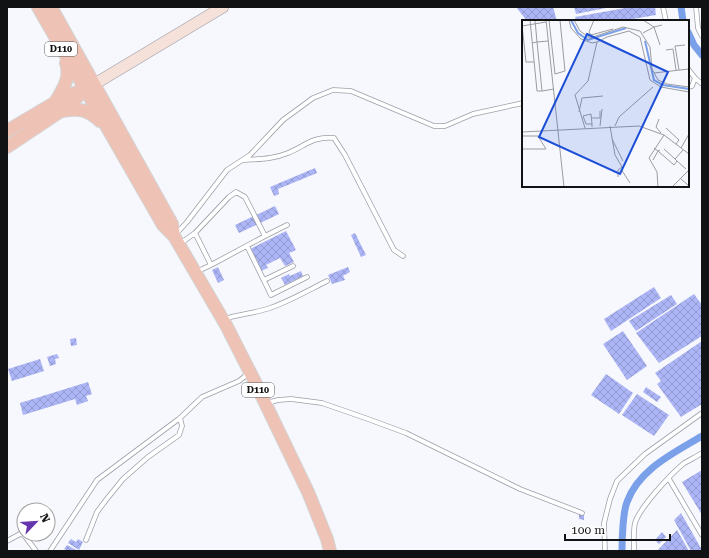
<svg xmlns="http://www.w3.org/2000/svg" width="709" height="558" viewBox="0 0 709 558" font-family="'Roboto Serif',serif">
  <defs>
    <pattern id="building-cross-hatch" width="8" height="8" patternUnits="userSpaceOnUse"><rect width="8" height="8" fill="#acb5f5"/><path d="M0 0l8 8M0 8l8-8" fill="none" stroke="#939bd1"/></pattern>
  </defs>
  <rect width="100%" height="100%" fill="#f7f8fe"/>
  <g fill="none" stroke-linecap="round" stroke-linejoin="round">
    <path stroke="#7aa0e9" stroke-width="7" d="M681,7L683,21
      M688,32L694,45L702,55
      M622,551C622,539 623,512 627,502C639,469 674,453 702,436"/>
  </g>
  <path fill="url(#building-cross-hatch)" d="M516,7H553L557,21H527Z
    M574,7H606V8L576,14Z
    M631,7H655L656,15L621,21H576L575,17Z
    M315,168L317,173L278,189L279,194L274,196L270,187Z
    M275,206L279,214L239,233L235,225Z
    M286,231L296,250L289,253L294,262L285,266L280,258L266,265L268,268L261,271L250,249Z
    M355,233L366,255L361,257L351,235Z
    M218,267L224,280L218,283L212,270Z
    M348,267L350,272L343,276L345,280L332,284L328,275Z
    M301,271L303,276L285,285L281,278L289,274L290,276Z
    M654,287L661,298L611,331L604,319Z
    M694,294L702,305V336L659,363L636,333Z
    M671,295L677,304L636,331L629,321Z
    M623,331L647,366L627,380L603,344Z
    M76,338L77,345L71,346L70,339Z
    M702,341V404L681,417L657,384L661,381L655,373Z
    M57,354L59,358L55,359L56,364L50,366L47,357Z
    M40,359L44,371L12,381L8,369Z
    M606,374L633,393L619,414L591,395Z
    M88,382L92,394L86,396L88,401L77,405L75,399L23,415L20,403Z
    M646,387L661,397L657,402L643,392Z
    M637,394L669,415L654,436L622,415Z
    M702,470V515L682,482Z
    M681,513L702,550V551H691L674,520Z
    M579,514H584V520L579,519Z
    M677,530L689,551H657Z
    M662,532L666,537L659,544L655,540Z
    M71,539L76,542L78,539L83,542L79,550L68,543Z
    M67,545L78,551H68L64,549Z"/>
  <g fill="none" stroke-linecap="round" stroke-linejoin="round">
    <g stroke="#9d9fa7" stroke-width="5.5">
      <path id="lane" d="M663,7L666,21
        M696,7L698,28L702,36
        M688,69L695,78
        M688,87L692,86L695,78L702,84
        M244,160C259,159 274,159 288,153C305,146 313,136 334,138L345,155L394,250L403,256
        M176,234L187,222L227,170L250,155L283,120L313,98L333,90L351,91L434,126H445L473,114L523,103
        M265,236L287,225
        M181,243L195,233
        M247,246L271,295L307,277
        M196,272L211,265L195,233L229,197L236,192L245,197L265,236L211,265
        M264,280L293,266
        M224,319C240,314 255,313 270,308C290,301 309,290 327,281
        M267,403L278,400L291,399L322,403L368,419L406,433L520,489L582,513
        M669,479L702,535
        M86,540L97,512L106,500L123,479L148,457L179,435L182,426L180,418
        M7,541L20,534L24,535L36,551
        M50,551L97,480L180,418L202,397L239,381L249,373
        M605,551L604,523L610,499L617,481L645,454L702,413
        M634,551C634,542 633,532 635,523C640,507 670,475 683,464C689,460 696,457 702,453"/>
    </g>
    <g stroke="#9d9fa7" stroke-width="12">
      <path id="secondary" d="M93,85L223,7"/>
    </g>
    <g stroke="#d4d4d5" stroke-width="14">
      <path id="primary" d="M38,7L163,225L174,236L226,325L255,382L308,492L327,539L330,551
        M51,7L172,224L174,236
        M56,101C63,89 71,77 66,63
        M62,111C79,108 87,109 100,121
        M7,131L66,96L84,90L90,87
        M7,147L70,105L83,91"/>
    </g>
    <use href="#lane" stroke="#fff" stroke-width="4"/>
    <use href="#secondary" stroke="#f6e0da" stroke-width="11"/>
    <use href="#primary" stroke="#eec2b5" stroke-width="12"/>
  </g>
  <g text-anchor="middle" stroke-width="3" stroke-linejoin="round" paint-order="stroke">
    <g fill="#fff" stroke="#58595a" stroke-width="1">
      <rect x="45" y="42" width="32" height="14" rx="3"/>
      <rect x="242" y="383" width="32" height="14" rx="3"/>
    </g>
    <g font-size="9" font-weight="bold" fill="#111214">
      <text x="61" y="52">D110</text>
      <text x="258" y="393">D110</text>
    </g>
  </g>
  <g transform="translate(522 20)">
    <rect width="167" height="167" fill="#f7f8fe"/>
    <path fill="none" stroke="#7aa0e9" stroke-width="2" d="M49,0L56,13L66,20L104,8M123,21L132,60L141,65L167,69"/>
    <path fill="none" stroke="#9b9ca0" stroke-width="1" d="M8,0L15,71H20M13,0L15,22L26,21M24,0L42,167M27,0L33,54L43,51L38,0M47,0L49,8L59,19L70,23L75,22M52,0L58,11L68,18L101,7L118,11L128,27L130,49L136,60L145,64L167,67M72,0L67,12L69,15L91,9M121,0L132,7L121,13M0,5L4,42H12M0,6L24,2M10,23L15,22L20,71L32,69M138,25L132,7L140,5M144,30L151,29L154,50M157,50L153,26L163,25M132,53L167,49M57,92L60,78L81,76M69,98H78V91M137,99L134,107L139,113M70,104L69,94L61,96L64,104H70V107M78,106L80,89M88,106L93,135L100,147L96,150V157M93,106L97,97L131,67M63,108L53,75L66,61L75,22L85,17L107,11L118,17L128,60L139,67L167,72M144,108L157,120L154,124M0,112L117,106L142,115L167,134M0,116H16L24,129H0M90,119L101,141M159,128L167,114M142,129L153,139L161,130M138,130L136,131L152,145L155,141L153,139M131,140L136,131L132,128M155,141L164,149M99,149L108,163M158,158L167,166M136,167L135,152L127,138L142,115M150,167L167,150"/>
    <path fill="#1d4ed8" fill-opacity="0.15" stroke="#1d4ed8" stroke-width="2" d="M65,14L146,52L98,154L17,117Z"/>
    <rect width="167" height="167" fill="none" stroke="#111214" stroke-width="2"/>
  </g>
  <rect width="709" height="558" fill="none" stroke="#111214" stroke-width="16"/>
  <g transform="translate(36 522) rotate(65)"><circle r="19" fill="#ffffff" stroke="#a0a0a1"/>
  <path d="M0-3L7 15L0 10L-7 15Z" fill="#6435ad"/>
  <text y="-6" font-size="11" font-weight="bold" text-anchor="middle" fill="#111214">N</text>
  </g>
  <path d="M565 534v6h105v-6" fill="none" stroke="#111214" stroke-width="2"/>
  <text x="571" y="534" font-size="12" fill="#111214" stroke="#ffffff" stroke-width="3" paint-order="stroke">100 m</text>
</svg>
